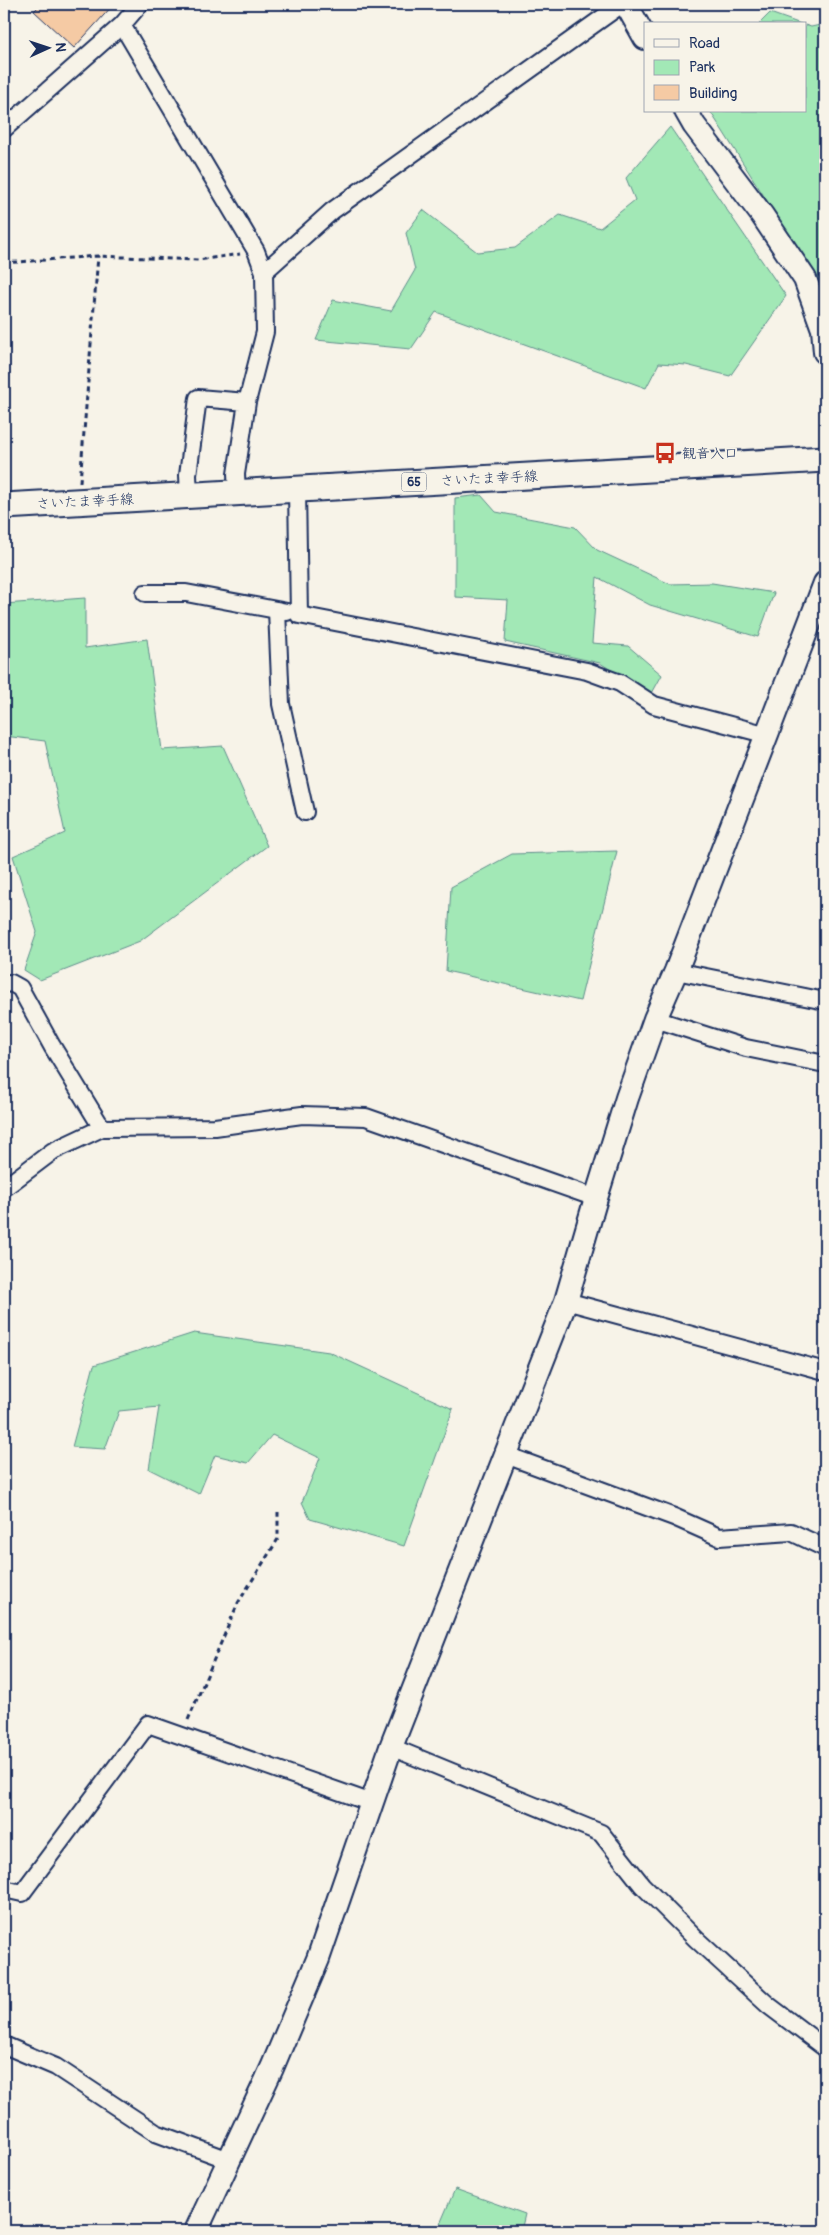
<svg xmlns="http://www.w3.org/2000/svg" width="829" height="2235" viewBox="0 0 829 2235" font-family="Pangolin,'Klee One',sans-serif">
  <rect width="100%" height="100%" fill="#f7f3e8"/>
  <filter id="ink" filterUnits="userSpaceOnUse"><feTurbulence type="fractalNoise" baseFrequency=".02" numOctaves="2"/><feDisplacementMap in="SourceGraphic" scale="10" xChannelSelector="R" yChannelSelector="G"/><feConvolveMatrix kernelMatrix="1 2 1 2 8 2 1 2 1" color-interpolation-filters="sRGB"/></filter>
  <g filter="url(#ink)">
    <path fill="#a2e8b6" stroke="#5e8c8a" d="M770,13L801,24H759Z
      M825,24V285L821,286L710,111H805V25L811,27Z
      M670,127L786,296L730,376L686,365L659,363L646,388L436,312L411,349L316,340L333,300L391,311L415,270L406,233L423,210L477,252L515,248L560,215L600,228L635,200L626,178Z
      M481,495L496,512L575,527L597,550L670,584L712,583L774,593L758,637L650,605L597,577L592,643L628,646L662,675L651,695L600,663L505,642L508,600L455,597V498Z
      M85,598V648L147,639L162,750L223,746L267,846L140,941L40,980L24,970L37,932L13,856L65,833L45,741L4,736V604Z
      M617,851L580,1001L446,971L451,887L512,854Z
      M194,1333L329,1352L453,1409L404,1546L310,1519L302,1502L320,1458L272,1435L248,1463L215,1455L199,1494L149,1469L159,1407L119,1411L105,1449L72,1447L94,1365Z
      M455,2189L525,2214L521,2231H437Z"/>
    <path fill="#0003" d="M42,4H113L82,38L36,11Z"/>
    <path fill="#f5caa4" stroke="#1b2f5e" d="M41,4H114L74,48L34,11Z"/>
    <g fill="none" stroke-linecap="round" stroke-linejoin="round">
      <g stroke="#1b2f5e" stroke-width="20">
        <path id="street" d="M122,25L256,251L264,272L265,332L247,402L236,474L237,492
          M4,129L122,25L140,4
          M264,272L332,211L622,4
          M297,489L299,615L587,671L620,683L654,705L768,735
          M189,495L188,475L198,398L247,402
          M145,593H186L287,612
          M277,610L281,704L305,812
          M676,971L825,1001
          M4,984L11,983L20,988L52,1046L102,1128
          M655,1019L746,1048L825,1064
          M4,1188L53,1151L102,1128L215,1127L302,1115L366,1117L596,1198
          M566,1301L825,1371
          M506,1455L674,1517L719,1537L791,1532L825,1548
          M391,1747L601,1833L642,1885L696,1939L768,2005L825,2048
          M4,1889L22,1893L148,1724L372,1803
          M4,2045L56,2067L156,2133L229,2160"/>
      </g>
      <g stroke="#1b2f5e" stroke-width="26">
        <path id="secondary" d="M626,4L645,38
          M686,111L694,125L762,215L805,279L823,329L825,352
          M196,2231L272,2068L318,1959L391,1747L566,1301L596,1198L627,1098L655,1019L676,971L825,583"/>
      </g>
      <g stroke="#1b2f5e" stroke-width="29">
        <path id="primary" d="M4,506L825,459"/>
      </g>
      <path stroke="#1b2f5e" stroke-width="3" stroke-dasharray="5 4" stroke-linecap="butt" d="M4,263L98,256L198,260L240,254
        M80,482L98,256
        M188,1720L238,1603L278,1539V1512"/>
      <use href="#street" stroke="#f7f3e8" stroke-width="16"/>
      <use href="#secondary" stroke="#f7f3e8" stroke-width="22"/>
      <use href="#primary" stroke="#f7f3e8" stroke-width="25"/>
    </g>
  </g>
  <defs>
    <g id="bus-bare" transform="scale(1.725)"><path d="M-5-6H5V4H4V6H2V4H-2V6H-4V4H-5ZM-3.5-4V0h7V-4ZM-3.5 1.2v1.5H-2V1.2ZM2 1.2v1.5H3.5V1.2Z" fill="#c8321e" stroke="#f7f3e8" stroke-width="2.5" paint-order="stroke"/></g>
  </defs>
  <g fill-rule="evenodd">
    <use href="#bus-bare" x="665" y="453"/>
  </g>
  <g text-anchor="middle" stroke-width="4" stroke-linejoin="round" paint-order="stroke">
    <rect fill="#f7f3e8" stroke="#5d6a87" stroke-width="1" x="401.5" y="472.5" width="25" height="19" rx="4"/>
    <g font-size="12" font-weight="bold" fill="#1b2f5e">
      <text x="414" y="486">65</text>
    </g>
    <g font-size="14" fill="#1b2f5e" stroke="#f7f3e8" text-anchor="start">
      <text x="682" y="458">観音入口</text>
    </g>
    <g font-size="14" fill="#1b2f5e" stroke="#f7f3e8">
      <text transform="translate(489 478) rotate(-3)" y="5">さいたま幸手線</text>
      <text transform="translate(85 501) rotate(-3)" y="5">さいたま幸手線</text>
    </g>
  </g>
  <rect width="829" height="2235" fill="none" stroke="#f7f3e8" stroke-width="20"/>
  <rect x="10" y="10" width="809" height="2215" fill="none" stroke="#1b2f5e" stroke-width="2" filter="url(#ink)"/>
  <rect x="644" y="22" width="162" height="90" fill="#f7f3e8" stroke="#9fa5b1"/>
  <rect x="654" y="39" width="25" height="8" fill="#f7f3e8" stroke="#9fa5b1"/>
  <text x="689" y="48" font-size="15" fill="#1b2f5e">Road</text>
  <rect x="654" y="60" width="25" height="15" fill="#a2e8b6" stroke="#9fa5b1"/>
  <text x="689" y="72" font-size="15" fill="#1b2f5e">Park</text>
  <rect x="654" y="85" width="25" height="15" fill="#f5caa4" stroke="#9fa5b1"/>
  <text x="689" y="98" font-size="15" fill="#1b2f5e">Building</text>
  <g transform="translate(48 48) rotate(87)" stroke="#f7f3e8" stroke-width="4" paint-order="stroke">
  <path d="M0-4L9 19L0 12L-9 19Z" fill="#1b2f5e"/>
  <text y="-8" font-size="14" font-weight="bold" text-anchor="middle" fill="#1b2f5e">N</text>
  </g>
</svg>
